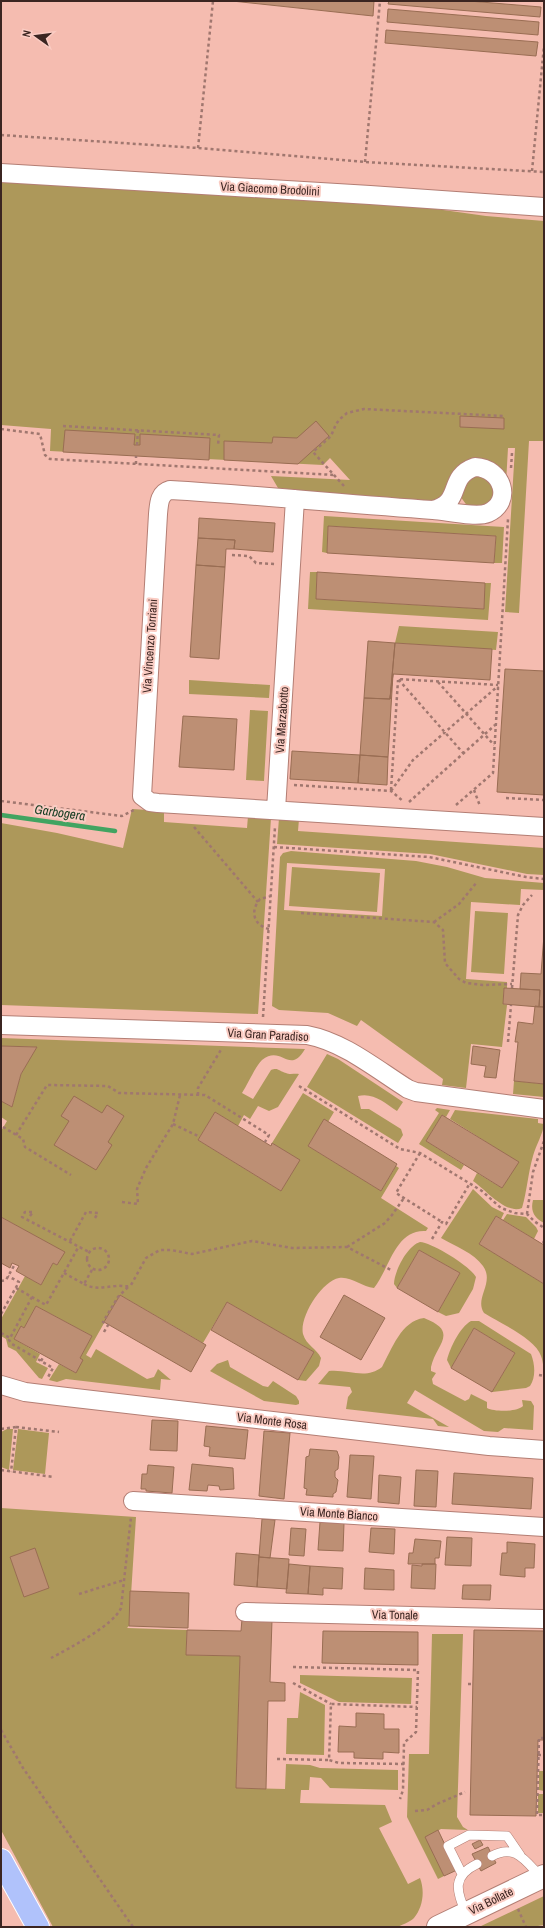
<svg xmlns="http://www.w3.org/2000/svg" width="545" height="1928" viewBox="0 0 545 1928" font-family="'Archivo Narrow',sans-serif">
  <rect width="100%" height="100%" fill="#f5bcb0"/>
  <path fill="#ad985a" fill-rule="evenodd" d="M1,181L422,207L486,216L544,221V441H529L519,613L505,612L515,448H508L506,483L494,467L450,489L435,501H425L345,495L278,488L271,476L350,480L330,458L323,465L50,451L51,429L1,425Z
    M483,472L498,492L487,508L468,507L460,496L461,484Z
    M324,516L504,527L502,563H494L496,536L328,526L327,553L322,552Z
    M310,572H317L316,599L483,609L485,583H491L488,620L308,609Z
    M399,626L498,632L496,650L395,643Z
    M189,680L270,685L269,698L189,694Z
    M250,710L268,711L264,781L246,780Z
    M132,809L164,811V822L247,828L248,816L271,818L258,1014L1,1005V823L57,833L123,848Z
    M279,818L299,819L298,831L544,848V875L527,874L430,854L277,844Z
    M291,851L416,861L447,867L485,878L544,883V890L521,889L520,905L471,902L466,979L507,982V988H504L503,1004L507,1005L502,1047L471,1044L466,1088L442,1085L443,1079L361,1020L357,1026L328,1013L279,1010L272,1006L280,857L283,853ZM287,863L385,869L382,916L284,910Z
    M292,867L380,873L377,912L289,906Z
    M475,911L508,913L504,974L471,972Z
    M1,1038L305,1049C289,1076 282,1044 262,1060C255,1067 248,1084 242,1093L253,1099L271,1070C278,1067 279,1071 286,1073C290,1075 295,1073 299,1074L278,1107L269,1111L258,1106L250,1119L244,1115L238,1126L215,1112L198,1140L281,1191L299,1160L272,1143L303,1093L334,1112L328,1122L324,1120L308,1146L381,1191L396,1166L399,1168L381,1198L428,1228L426,1231C395,1229 390,1268 374,1288C362,1287 351,1276 339,1278C322,1281 299,1317 303,1334C306,1345 317,1349 321,1358L319,1366L306,1381L298,1380L314,1352L227,1302L203,1343L120,1295L86,1355L91,1358L96,1349L147,1379L154,1377L158,1369L171,1380L161,1379L160,1390L66,1379L57,1382L49,1380L59,1364L76,1373L80,1358L92,1336L36,1306L24,1328L21,1326L14,1339L40,1354L36,1362L48,1368L42,1379L39,1378L16,1351L8,1347L6,1339L1,1336V1319L25,1276L41,1285L53,1263L57,1265L64,1252L1,1217V1131L7,1121L1,1117V1101L12,1107L21,1074L36,1047L1,1046Z
    M327,1054L338,1059L403,1102L397,1111C385,1103 373,1092 358,1096L361,1109H369L401,1129L403,1135L398,1143L307,1087Z
    M514,1081L544,1084V1097L513,1094Z
    M437,1108L450,1110L446,1117L442,1115L426,1141L464,1165L461,1170L419,1144L439,1113L435,1110Z
    M455,1110L538,1119V1123L544,1124C543,1134 536,1145 533,1156C528,1173 527,1191 522,1208C506,1215 485,1189 473,1181L477,1173L502,1188L518,1162L450,1119Z
    M473,1189L492,1207L504,1213L501,1219L496,1216L479,1244L544,1284V1393C543,1381 545,1366 541,1356C536,1339 500,1323 484,1313C474,1298 495,1283 483,1266C474,1253 455,1246 441,1238Z
    M533,1200H544V1223C535,1218 530,1212 533,1200Z
    M507,1214L526,1217L536,1227L538,1231L534,1239L503,1220Z
    M420,1242C433,1243 470,1266 476,1277L473,1289L459,1313L446,1316L438,1312L460,1273L419,1250L397,1288L394,1284C394,1272 407,1246 420,1242Z
    M424,1318C460,1332 436,1344 431,1367V1371L436,1373L432,1379L433,1384L465,1401L469,1399L471,1394L487,1402V1408C495,1412 517,1412 523,1406L522,1400L531,1401L534,1406L533,1430L504,1428L498,1432L484,1431L415,1390L407,1403L449,1427L438,1426L433,1419L346,1409L348,1397L352,1392L350,1387L318,1384L329,1371C348,1369 366,1380 382,1367C392,1349 401,1321 424,1318Z
    M471,1321H479L531,1354C535,1364 536,1377 530,1386L526,1388L492,1392L515,1353L474,1328L451,1368L447,1360C450,1348 460,1327 471,1321Z
    M228,1360L230,1367L263,1386L268,1387L273,1381L296,1396L299,1401V1404L296,1405L264,1401L210,1371L217,1364Z
    M7,1429H13L9,1470L1,1467V1432Z
    M18,1429L49,1433L45,1474L13,1470Z
    M1,1508L136,1517L129,1626L127,1628L187,1630L186,1655L240,1656L236,1788L285,1789L286,1764L310,1765L320,1768L398,1770V1790L330,1788L321,1778L310,1777L309,1790H301L300,1803L385,1805L392,1822L379,1828L408,1884L420,1878C425,1891 423,1907 414,1918C410,1922 402,1925 397,1927H53L1,1830Z
    M432,1634H463L457,1817L463,1827L468,1830L441,1829L426,1837L444,1876L438,1879L407,1817L409,1754H429Z
    M300,1675L412,1678L411,1704L339,1702L300,1683Z
    M300,1692L325,1705L324,1755L286,1754L287,1718H298Z
    M539,1771H544V1791L539,1790Z
    M538,1794H544V1813H538Z
    M544,1896V1925L532,1927H479Z"/>
  <g fill="none" stroke-linecap="round" stroke-linejoin="round">
    <path stroke="#41a461" stroke-width="4.5" d="M1,815L115,831"/>
  </g>
  <path fill="#bd8f74" stroke="#996d53" d="M232,1H374L373,16Z
    M389,1H469L541,7L540,17L388,4Z
    M388,9L539,22L538,35L387,22Z
    M386,30L538,42L536,56L385,43Z
    M460,416L504,418V429L460,427Z
    M316,421L329,436L298,464L224,460V441L272,443L273,437L297,438Z
    M65,430L135,434L134,445H140V434L210,438L209,460L63,452Z
    M199,518L275,523L273,552L234,549L235,540L198,538Z
    M328,526L496,536L494,563L327,553Z
    M198,538L235,540L234,549H226L225,567L196,565Z
    M196,565L225,567L219,659L190,657Z
    M317,572L485,583L484,609L316,599Z
    M368,641L395,643L390,699L364,698Z
    M395,643L492,649L490,680L393,674L390,699Z
    M505,669L544,671V795L497,792Z
    M393,674L388,757L360,755L364,698L390,699Z
    M183,716L237,719L234,770L179,767Z
    M292,751L360,755L358,783L290,779Z
    M360,755L388,757L387,785L358,783Z
    M544,935V1007H539L540,990L520,989L521,973L541,974Z
    M504,988L540,990L539,1007L503,1004Z
    M535,1006L544,1007V1084L514,1081L518,1042H515L518,1022L533,1024Z
    M1,1046L37,1047L21,1074L12,1107L1,1101Z
    M473,1046L500,1050L496,1078L484,1077L486,1066L471,1064Z
    M74,1096L102,1113L107,1105L124,1116L108,1142L112,1145L96,1170L54,1145L69,1121L61,1116Z
    M215,1112L271,1146L272,1143L300,1160L281,1191L198,1140Z
    M442,1115L519,1162L502,1188L426,1141Z
    M324,1119L397,1164L381,1191L308,1146Z
    M496,1216L544,1245V1284L479,1244Z
    M1,1217L65,1252L57,1265L53,1263L41,1285L16,1271L19,1266L12,1263L10,1268L1,1263Z
    M419,1250L460,1273L438,1312L397,1288Z
    M120,1295L206,1345L191,1372L104,1322Z
    M344,1295L385,1318L361,1360L320,1337Z
    M227,1302L314,1352L298,1380L211,1330Z
    M36,1306L92,1336L80,1358L83,1360L76,1373L14,1339L21,1326L24,1328Z
    M474,1328L515,1353L492,1392L451,1368Z
    M152,1420L178,1421L177,1451L150,1450Z
    M206,1426L248,1430L245,1459L209,1456L210,1447L204,1446Z
    M264,1431L290,1433L284,1499L259,1496Z
    M310,1449L337,1451L339,1457L338,1469L335,1471V1477L338,1480L336,1492L333,1494V1497L306,1495L307,1489L304,1488L306,1457L309,1456Z
    M350,1455L374,1456L371,1499L347,1497Z
    M192,1464L233,1468L234,1489L220,1490L219,1486L208,1485L207,1491L189,1490Z
    M148,1465L174,1467L172,1493L146,1491V1489H141L142,1474H147Z
    M416,1470L438,1471L436,1507L414,1506Z
    M454,1473L533,1478L531,1509L452,1504Z
    M379,1475L401,1477L399,1504L378,1502Z
    M262,1519L275,1520L270,1558L259,1557Z
    M320,1522L344,1523L343,1551L318,1550Z
    M291,1528L306,1529L304,1556L289,1555Z
    M371,1528L395,1529L394,1554L369,1552Z
    M447,1537L472,1538L471,1566L445,1565Z
    M415,1539L441,1541L439,1558H435V1564H408L409,1553H413Z
    M507,1542L535,1544L534,1568H525V1577L500,1575L502,1553H507Z
    M35,1548L49,1588L24,1597L10,1557Z
    M236,1553L259,1555L257,1587L234,1585Z
    M259,1557L289,1559L287,1589L257,1587Z
    M289,1564L310,1566L308,1594L286,1593Z
    M422,1564H436L435,1589L411,1588L412,1565L422,1566Z
    M310,1566L343,1568L342,1589L323,1588V1595L308,1594Z
    M365,1568L394,1570V1590L364,1589Z
    M463,1585H491L490,1600L462,1599Z
    M130,1591L189,1593L188,1628L129,1626Z
    M242,1619L272,1620L270,1682L285,1683V1701H268L266,1789L236,1788L240,1656L186,1655L187,1630L241,1631Z
    M474,1630L544,1631V1740H538L536,1816L470,1815Z
    M323,1631L418,1632V1665L322,1663Z
    M356,1713L384,1714V1729H399V1753L383,1752V1759L354,1758V1752H338L339,1726L356,1727Z
    M438,1830L457,1870L444,1876L425,1837Z
    M480,1840L483,1845L475,1849L472,1844Z
    M488,1847L496,1863L481,1871L472,1854Z"/>
  <g fill="none" stroke-linecap="round" stroke-linejoin="round">
    <g stroke="#b37e74" stroke-width="10">
      <path id="service" d="M492,1856C516,1843 526,1862 541,1877
        M462,1874L448,1846L469,1835L507,1836L520,1855
        M466,1913C456,1891 452,1876 477,1864"/>
    </g>
    <g stroke="#b37e74" stroke-width="20">
      <path id="minor" d="M1,173L370,195L544,207
        M475,467C503,468 513,502 488,513C476,518 447,511 433,510C464,502 446,477 475,467Z
        M433,510C345,504 258,495 170,490C159,493 159,504 158,514L142,796L150,802L158,803L544,827
        M276,810L295,499
        M1,1025L307,1035C344,1042 376,1069 408,1089L416,1092L544,1109
        M1,1385L25,1392L58,1396L489,1446L544,1450
        M133,1501L544,1527
        M245,1612L544,1619"/>
    </g>
    <g stroke="#b37e74" stroke-width="24">
      <path id="tertiary" d="M438,1927L544,1876"/>
    </g>
    <g stroke="#fff" stroke-width="24">
      <path id="motorway" d="M1,1860L38,1927"/>
    </g>
    <path stroke="#a0776f" stroke-width="2.5" stroke-dasharray="3 3" stroke-linecap="butt" d="M1,135L198,148L365,162L544,172
      M198,148L213,1
      M365,162L380,1
      M532,171L544,46
      M63,426L219,435L218,445
      M1,429L40,434L45,455L50,459L334,475
      M137,445L138,430
      M136,464V456
      M511,468L512,453
      M344,486L313,452L331,436L336,424L340,419L347,413L364,409L503,416
      M232,555L249,556L256,563L275,564
      M438,682L494,745
      M464,754L398,679L498,685
      M294,785L391,791L403,801
      M391,790L398,680
      M474,790L480,806
      M391,791L413,760L498,686
      M506,798L544,800
      M1,801L122,816L134,810
      M409,802L495,725
      M456,805L493,773L508,519
      M194,827L258,902
      M274,847L429,857L526,877L544,879
      M301,913L434,922L443,930L445,963L459,979L466,983L483,985L512,984
      M434,922L459,904L477,882
      M269,929C253,925 250,911 260,899L271,896
      M512,988L518,915L523,905L532,895
      M263,1017L275,827
      M508,1042L511,1005
      M299,1086L400,1149L420,1153L482,1191L501,1208L515,1213L527,1214L534,1221L544,1228
      M198,1095V1088L222,1048
      M173,1124L200,1137
      M3,1127L23,1139L25,1147L71,1175
      M16,1135L47,1085L108,1086L119,1093L205,1095L269,1135L265,1142
      M420,1153L396,1193L442,1222
      M122,1202L138,1204L137,1189L146,1168L173,1124L180,1095
      M527,1214L533,1172L544,1141
      M30,1216L33,1212H25L22,1217L89,1252
      M432,1239L442,1222L446,1224L470,1183
      M70,1241L86,1212L98,1213L95,1218
      M543,1243L544,1241
      M347,1247L385,1223L392,1215L404,1198
      M87 1259a11 11 0 1 1 22 0a11 11 0 1 1-22 0Z
      M64,1273L84,1284L93,1268
      M1,1281L6,1280L15,1264
      M84,1284C95,1290 104,1287 116,1286C121,1285 126,1288 131,1285L146,1258L160,1250H171L192,1254L252,1241L292,1248L347,1247L391,1270
      M16,1288L46,1305L79,1246
      M32,1297L9,1340L12,1344L53,1368L47,1379
      M1,1314L19,1282L8,1276
      M104,1332L108,1325L103,1322L118,1297L128,1287
      M1,1333L10,1338
      M41,1361L44,1356
      M539,1375L544,1376
      M16,1427L59,1432
      M1,1429L16,1427L11,1472
      M1,1470L54,1477
      M79,1594L124,1580
      M51,1658C68,1649 114,1625 121,1608L131,1517
      M293,1667L418,1670L416,1732L404,1743L403,1790L400,1799
      M293,1683L331,1704
      M468,1684H473
      M1,1730L23,1768L133,1927
      M544,1738H539L537,1815H544
      M538,1755H544
      M277,1759L329,1760
      M404,1764L339,1763L329,1760L331,1704L417,1707
      M415,1811L427,1810L437,1804L465,1792
      M518,1909L526,1927"/>
    <use href="#service" stroke="#fff" stroke-width="9"/>
    <use href="#minor" stroke="#fff" stroke-width="18"/>
    <use href="#tertiary" stroke="#fff" stroke-width="22"/>
    <use href="#motorway" stroke="#b0c2fb" stroke-width="22"/>
  </g>
  <g text-anchor="middle" stroke-width="4" stroke-linejoin="round" paint-order="stroke">
    <g font-size="12" fill="#3b2521" stroke="#faccc3">
      <text transform="translate(270 189) rotate(3)" y="4">Via Giacomo Brodolini</text>
      <text transform="translate(150 646) rotate(-86)" y="4">Via Vincenzo Torriani</text>
      <text transform="translate(282 720) rotate(-86)" y="4">Via Marzabotto</text>
      <text transform="translate(268 1035) rotate(3)" y="4">Via Gran Paradiso</text>
      <text transform="translate(272 1421) rotate(7)" y="4">Via Monte Rosa</text>
      <text transform="translate(339 1514) rotate(4)" y="4">Via Monte Bianco</text>
      <text transform="translate(395 1615) rotate(1)" y="4">Via Tonale</text>
      <text transform="translate(491 1901) rotate(-26)" y="4">Via Bollate</text>
    </g>
    <g font-size="13" font-style="italic" fill="#143c21" stroke="#faccc3">
      <text transform="translate(60 812) rotate(8)" y="5">Garbogera</text>
    </g>
  </g>
  <rect width="545" height="1928" fill="none" stroke="#3b2521" stroke-width="4"/>
  <g transform="translate(36 36) rotate(284)" stroke="#faccc3" stroke-width="3" paint-order="stroke">
  <path d="M0-3L7 15L0 10L-7 15Z" fill="#3b2521"/>
  <text y="-6" font-size="11" font-weight="bold" text-anchor="middle" fill="#3b2521">N</text>
  </g>
</svg>
